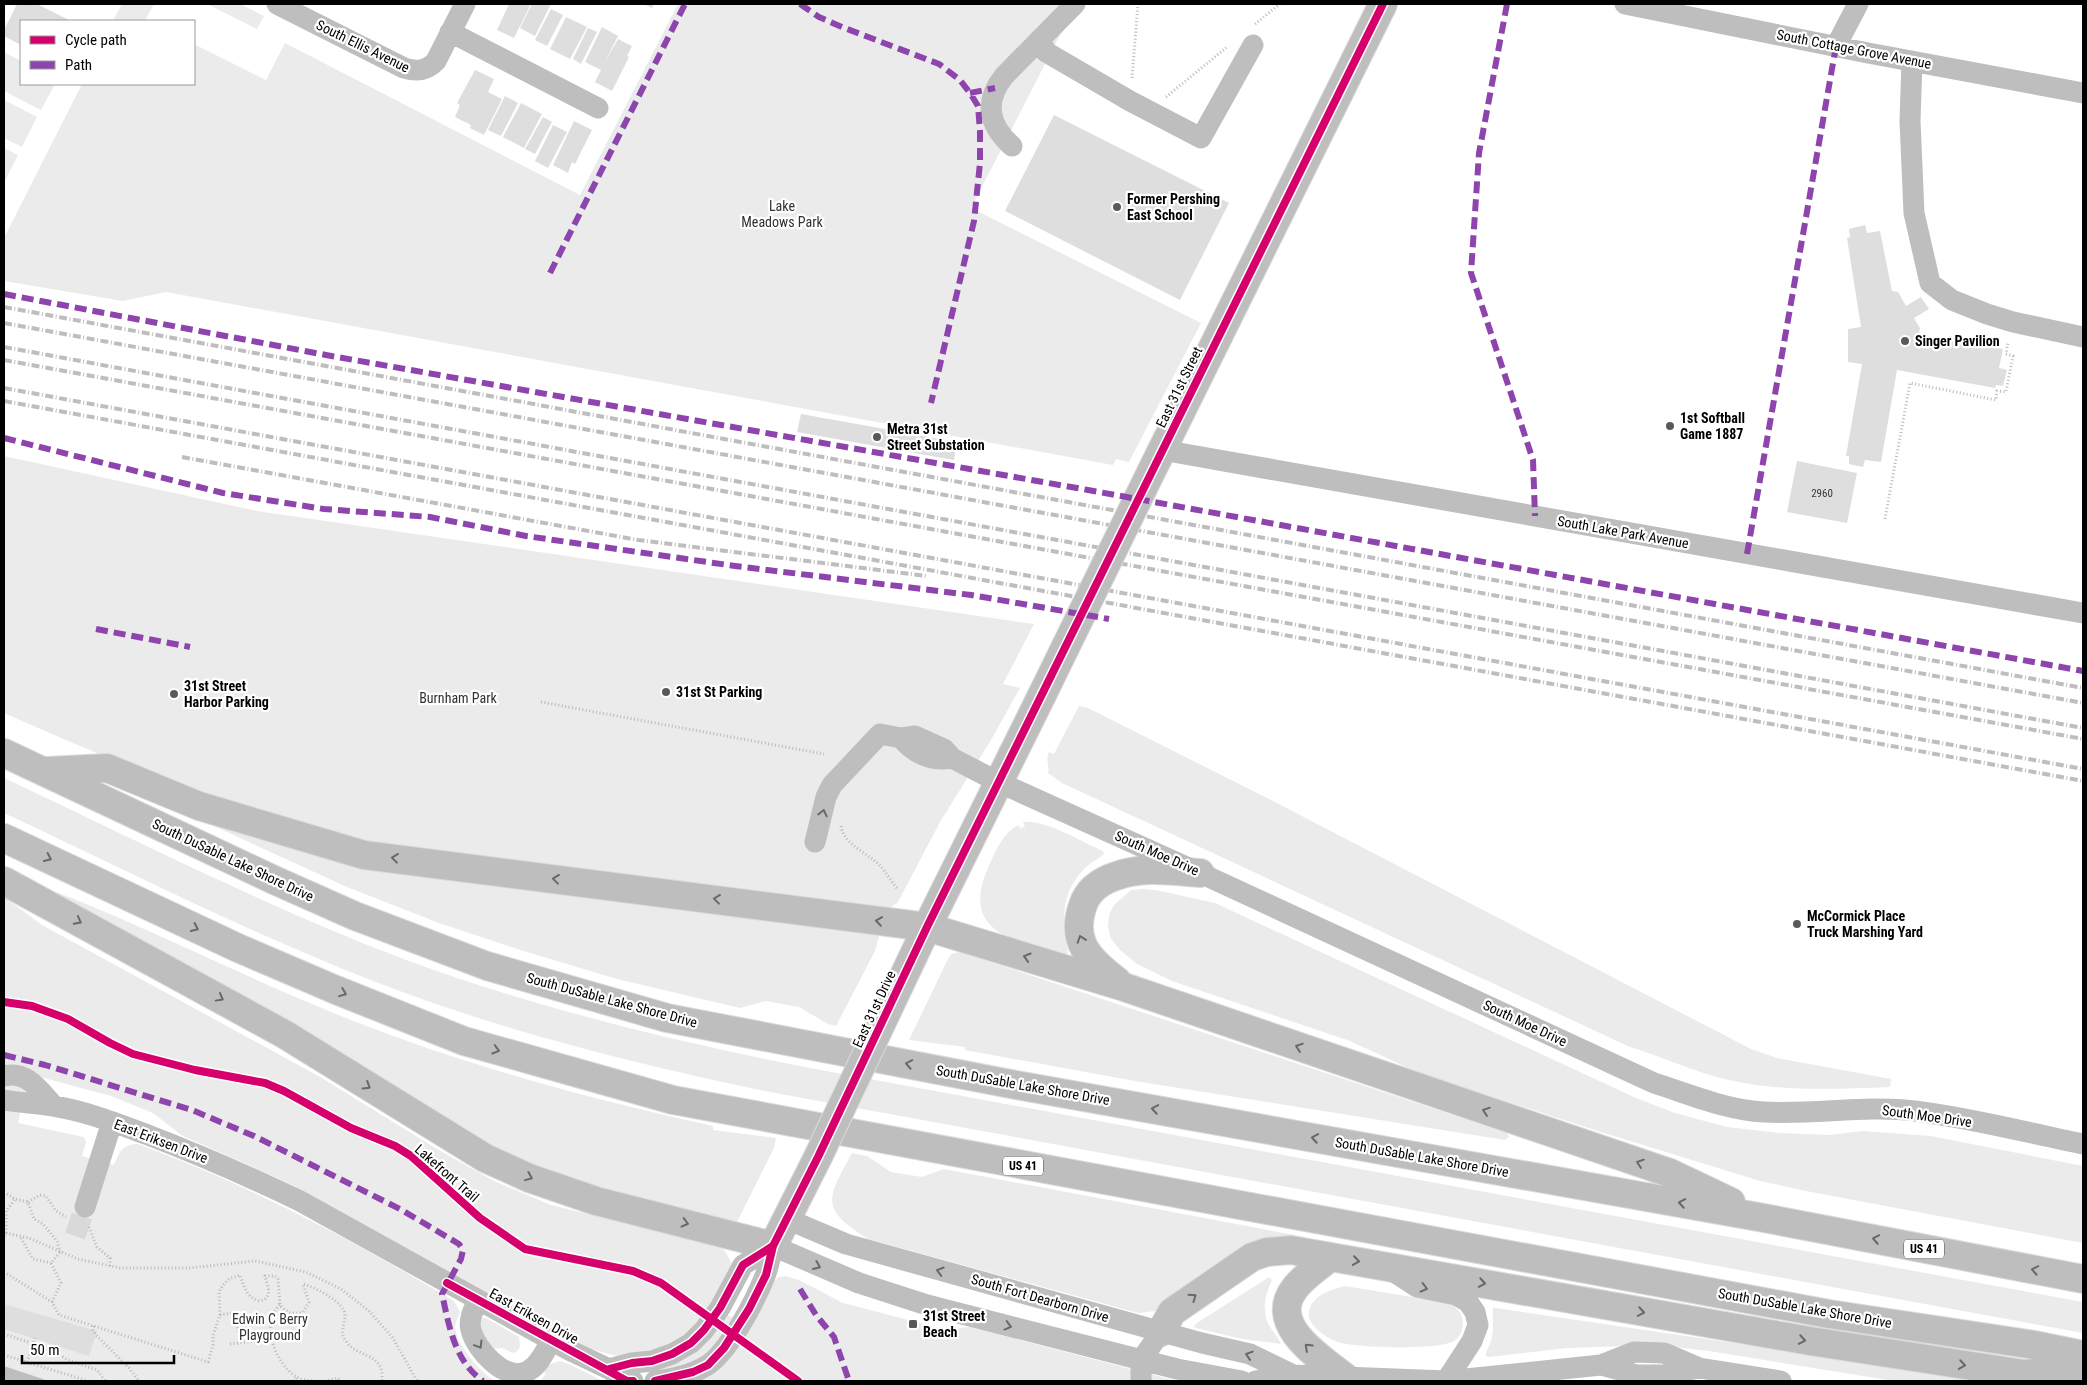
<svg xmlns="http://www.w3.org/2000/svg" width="2087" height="1385" viewBox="0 0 2087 1385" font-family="'Roboto Condensed',sans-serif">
  <rect width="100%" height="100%" fill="#fff"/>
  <path fill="#ebebeb" d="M122,4H154L145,21H113Z
    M207,4H240L264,16L257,29Z
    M678,4H1076L971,208L1201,323L1129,462L1116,459L1113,465L166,292L123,301L4,281V238L82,84H194V50L196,45L266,80L285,43L580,195Z
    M4,52L21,61V84H55L41,110L4,91Z
    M4,100L37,117L22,147L4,138Z
    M4,148L18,155L4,183Z
    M4,456L257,511L1034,624L1003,684L1020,688L991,740L940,822L898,902L890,908L882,910L387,845C343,836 297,826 254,812C169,785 86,749 4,713Z
    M1079,706L1088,708L1269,799L1751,1049L1777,1058L1891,1079L1890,1087C1836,1089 1781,1092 1729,1080C1694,1072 1663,1057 1630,1047L1062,783L1048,773C1050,766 1045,759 1049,752L1054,754Z
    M4,778C138,841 271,909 409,961C539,1009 674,1041 810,1068L2083,1302V1333L775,1093C639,1065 502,1031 373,981C247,932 126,870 4,813Z
    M205,822L297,850L345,861L879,936L875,951L836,1026L828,1024L799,1007L766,1001L740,1008L617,979L527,952L439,923L347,887Z
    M1023,822C1045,819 1082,842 1103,851L1104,854C1099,859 1091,862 1085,868C1059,895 1063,919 1068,953L1065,956C1017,941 959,934 988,868C996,851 1001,835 1018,825L1020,828L1025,827Z
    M1143,889L1156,890L1215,903L1636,1098L1675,1113L1727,1127L1780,1133L1830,1135L1862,1131L1931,1136L2083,1166V1243L1811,1192L1760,1181L1604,1133L1417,1072L1350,1041L1172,981L1137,964L1120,950L1111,939L1108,927L1109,915L1114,905L1131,890Z
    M59,893C158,932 252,981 351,1020C468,1066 590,1099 713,1126V1130L776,1138L774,1148L737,1222L594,1188L508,1156L57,894Z
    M4,897L42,925L322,1078L432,1146L492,1180L551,1205L718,1246L725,1251L732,1264L703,1321L671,1345L631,1356H617L590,1349L286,1182L181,1135L153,1113L111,1096L29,1074L18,1123L84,1137L86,1142L82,1156L114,1165C119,1153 122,1144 138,1144C249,1185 353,1240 454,1301L460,1312C459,1316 455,1323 455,1327C457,1346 480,1372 495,1381H49L4,1366Z
    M960,952L1507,1133L1509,1137L1505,1140L1135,1081L965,1050V1047L909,1040L947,961L951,954Z
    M852,1153L867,1156L891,1172L922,1177L944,1169L1305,1237L1304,1244L1155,1311L1138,1313L868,1239C819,1208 827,1199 852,1153Z
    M786,1276L799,1280L843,1303L943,1329L970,1327L1177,1381H687L774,1281L779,1277Z
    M1269,1277L1272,1280C1265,1294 1261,1313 1270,1327C1274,1333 1279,1338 1281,1344L1242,1339L1196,1328L1194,1326L1197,1323Z
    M1345,1286L1449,1303C1452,1305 1456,1307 1458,1310C1467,1319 1463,1337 1452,1342C1435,1350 1356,1348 1338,1342C1326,1338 1306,1325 1309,1311C1313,1295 1330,1290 1345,1286Z
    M1493,1308H1495L1994,1381H1894L1709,1351L1658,1345L1567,1348L1489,1357L1486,1356C1486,1349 1491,1344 1492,1337C1494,1327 1492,1318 1493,1308Z
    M726,1315L732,1317L733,1323C724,1333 716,1345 706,1353C687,1369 659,1373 635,1373Z
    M481,1318H486L519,1337C520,1345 522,1350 513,1353L502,1348L491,1349L483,1338L479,1322Z
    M560,1361L571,1365L603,1381H540L545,1375L544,1368L547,1365Z"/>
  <path fill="#bdbdbd" d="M4,1366L49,1381H4Z"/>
  <path fill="#dedede" d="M17,4H37L71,21H21V45L4,36V30Z
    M509,4H531L514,38L497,30Z
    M532,4H551L535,36L520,28Z
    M644,4H654L652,8Z
    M551,9L563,15L547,46L535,40Z
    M566,17L587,27L570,59L550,49Z
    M602,27L618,36L604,64L618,39L632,46L627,56L629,57L612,91L595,82L601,70L585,62Z
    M588,28L597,32L581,64L573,59Z
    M475,70L494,79L488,92L502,99L484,135L470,128L471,125L455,117L460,105L457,103Z
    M505,96L518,103L501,136L488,130Z
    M521,103L542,114L524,148L503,137Z
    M1054,115L1229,203L1180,300L1005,211Z
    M543,117L552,122L535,154L525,149Z
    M574,121L592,130L575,164L572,162L568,173L553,165Z
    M553,125L567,132L548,168L535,161Z
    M1865,225L1867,233L1880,231L1892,291L1898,292L1906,306L1921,297L1929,309L1914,318L1920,328L1919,334L2003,349L1999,368L2007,370L2003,386L1996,385L1995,388L1897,370L1881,462L1865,460L1863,467L1849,464V456H1846L1862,364L1848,362V329L1861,327L1847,238L1850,237L1849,229Z
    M801,414L957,442L954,460L797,432Z
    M1797,461L1857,473L1847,523L1787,512Z
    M4,1304L97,1331L89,1356L4,1329Z"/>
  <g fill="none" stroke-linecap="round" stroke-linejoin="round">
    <path stroke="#d9d9d9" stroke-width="21" stroke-dasharray="21 11" stroke-linecap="butt" d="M75,1236L85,1207"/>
    <g stroke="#dbdbdb" stroke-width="30">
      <path id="major" d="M1154,466L1383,4
        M882,1022L927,927L1042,695
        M773,1246L818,1157"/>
    </g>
    <g stroke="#dbdbdb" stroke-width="30">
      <path id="highway" d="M4,753L274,880L355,916L487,966L667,1018L1016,1085L1764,1218L2083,1279
        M47,771L107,768L199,806L364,855L927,927L1124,987L1670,1173L1731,1202
        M4,838L238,948L336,990L464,1041L673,1100L1829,1314L2034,1345L2083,1355
        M4,881L284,1034L485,1158L529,1178L596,1201L773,1246
        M1117,981C1089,960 1070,941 1083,905C1088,890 1101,881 1116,876C1143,866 1172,871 1200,873
        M1330,1257C1319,1267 1304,1276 1295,1288C1266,1325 1321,1358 1346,1378
        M1161,1332L1172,1312L1252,1257L1267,1252L1291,1250L1810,1341L2024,1374L2083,1369"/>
    </g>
    <path stroke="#b9b9b9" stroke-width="3" stroke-dasharray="1 2.5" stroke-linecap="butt" d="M1255,24L1280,4
      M1132,78L1138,4
      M1166,97L1227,47
      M1885,519L1910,383L1996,400L1997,391L2006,392L2013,356L2006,354L2008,342
      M541,702L824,754
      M841,826C843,843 865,852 876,862C885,869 890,881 898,889
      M4,1192L15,1199L28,1202L34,1219L43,1224L57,1241L60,1252
      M28,1202L40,1195L46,1196L56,1211L66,1217
      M89,1227L97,1247L110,1258V1266
      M6,1233L29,1238L78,1259L120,1268H189L255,1261L306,1272L341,1289L369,1311L393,1338L417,1381
      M4,1236L6,1233V1211L15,1199
      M21,1238L33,1259L51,1263
      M4,1272L52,1302L59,1315L208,1362L213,1345V1335L220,1315L219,1292L223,1285L229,1279L240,1275C244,1286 246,1298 260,1301C274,1297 267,1285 265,1276H275L278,1279L280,1305C287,1313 293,1315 303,1312L309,1302L303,1284C314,1287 345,1302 345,1315C345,1325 339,1332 346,1341C356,1358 385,1352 382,1381
      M52,1302L61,1283L51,1263L60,1252
      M280,1305C259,1323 276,1365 297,1377C303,1380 310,1381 316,1381
      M220,1315L233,1313L242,1342
      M93,1326V1330L96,1335L129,1368L139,1381
      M4,1334L52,1350L68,1360L97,1370L105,1381
      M230,1344L273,1339
      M4,1355L88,1381
      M27,1362L35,1338
      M293,1381L297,1377
      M325,1381L338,1378L341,1381"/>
    <path stroke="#bebebe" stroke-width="21" d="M277,4L404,68C417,72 427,71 436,61L465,4
      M1625,4L1868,53L2083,93
      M450,32L598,108
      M1040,39L1046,52L1130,101L1201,138L1253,45
      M1836,46L1858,4
      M1912,61L1910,121L1914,213L1930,283L1952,300L1987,314L2013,322L2083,337
      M1012,146C988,125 984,101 1004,76L1075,4
      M1162,450L2083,613
      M952,758L998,782L1200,873L1654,1083C1689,1094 1726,1110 1764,1112C1815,1115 1865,1105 1915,1111C1972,1118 2028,1133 2083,1144
      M815,842L826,797L832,785L880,734L901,738L915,736L944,749L952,758C931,762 915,754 901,738
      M4,1076C27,1070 40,1091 54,1106
      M4,1100C20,1103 37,1103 53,1106C86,1111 118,1124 148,1135C200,1155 250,1177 300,1201L569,1350L609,1369L627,1381H633
      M85,1207L112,1122
      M787,1219L846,1244L1202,1343L1250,1354L1293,1375
      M773,1246L859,1283L927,1305L1177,1369L1242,1381
      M1391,1270L1417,1287L1456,1295L1468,1302L1475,1312L1478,1325L1472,1341L1446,1381
      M478,1300C474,1309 468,1319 471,1330C476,1350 506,1383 528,1371C540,1365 545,1350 552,1340
      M1601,1365L1637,1375H1661L1699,1368
      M609,1369L632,1363L652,1361L672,1354L691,1343L704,1330L720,1308L743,1265L773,1246
      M655,1381C673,1379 691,1375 706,1366C729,1352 755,1301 765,1276C769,1267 770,1256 773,1246
      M1141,1381V1360L1161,1332
      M1255,1381L1293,1375L1446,1381L1601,1365L1634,1352L1664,1353L1699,1368L1781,1381"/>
    <use href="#major" stroke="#bebebe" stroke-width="28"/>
    <use href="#highway" stroke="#bebebe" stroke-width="28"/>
    <path stroke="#bebebe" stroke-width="4" stroke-dasharray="8 2.5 1 2.5" stroke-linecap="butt" d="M4,307L2083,688
      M4,323L2083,703
      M4,347L2083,728
      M4,360L2083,739
      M4,388L2083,769
      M4,401L2083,781
      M182,457L638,540L927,576"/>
    <g stroke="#dbdbdb" stroke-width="30" stroke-linecap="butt">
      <path id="major-bridge" d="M1042,695L1154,466
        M818,1157L882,1022"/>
    </g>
    <use href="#major-bridge" stroke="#bebebe" stroke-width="28"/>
    <path stroke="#8e44ad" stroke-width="6" stroke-dasharray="12 6" stroke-linecap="butt" d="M800,4L819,17L842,27L939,64L960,80L970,93L978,106L980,131V163L974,221L931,403
      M1507,4L1479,153L1471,273L1533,460L1535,516
      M970,93L995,88
      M550,273L685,4
      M4,294L326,355L1088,490L2083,671
      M4,438L223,493L324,509L430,517L526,536L735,566L971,595L1109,619
      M1747,554L1836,46
      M96,629L190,647
      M4,1055L45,1065L192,1110L254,1136L400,1209L459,1244L463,1250L461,1259L442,1294C449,1325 454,1361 483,1381
      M800,1289L816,1315L834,1337L849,1381"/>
    <g stroke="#fff" stroke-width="11">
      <path id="cycleway" d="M4,1002L32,1006L68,1019L110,1043L133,1054L195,1070L265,1083L284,1091L351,1128L395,1146L411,1156L480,1218L525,1249L633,1271L661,1283L798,1381
        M447,1283L627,1381H633
        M609,1369L632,1363L652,1361L672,1354L691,1343L704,1330L720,1308L743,1265L773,1246
        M655,1381L693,1372L708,1365L724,1348L749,1309L766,1275L773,1246L818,1157L927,927L1383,4"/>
    </g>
    <use href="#cycleway" stroke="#d6006c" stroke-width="8"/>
  </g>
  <defs><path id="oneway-chevron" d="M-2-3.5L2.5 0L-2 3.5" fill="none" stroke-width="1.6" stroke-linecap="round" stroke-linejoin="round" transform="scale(1.25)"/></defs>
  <g stroke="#686868">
    <use href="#oneway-chevron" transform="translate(823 813) rotate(-77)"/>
    <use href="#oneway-chevron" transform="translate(48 858) rotate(25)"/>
    <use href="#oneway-chevron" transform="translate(395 858) rotate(-173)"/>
    <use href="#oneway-chevron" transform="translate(556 879) rotate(-173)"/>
    <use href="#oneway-chevron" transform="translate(717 899) rotate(-173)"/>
    <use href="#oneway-chevron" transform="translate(78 921) rotate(28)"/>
    <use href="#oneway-chevron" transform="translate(879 921) rotate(-172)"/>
    <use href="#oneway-chevron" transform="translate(195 928) rotate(25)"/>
    <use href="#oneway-chevron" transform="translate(1081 939) rotate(-109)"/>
    <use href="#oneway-chevron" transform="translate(1027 957) rotate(-163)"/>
    <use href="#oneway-chevron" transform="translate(343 993) rotate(22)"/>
    <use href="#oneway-chevron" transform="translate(220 998) rotate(29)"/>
    <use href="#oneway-chevron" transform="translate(1299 1047) rotate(-161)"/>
    <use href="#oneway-chevron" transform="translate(496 1050) rotate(16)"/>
    <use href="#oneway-chevron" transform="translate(909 1064) rotate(-169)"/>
    <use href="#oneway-chevron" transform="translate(367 1086) rotate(32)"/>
    <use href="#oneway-chevron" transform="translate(1155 1109) rotate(-170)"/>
    <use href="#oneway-chevron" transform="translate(1486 1111) rotate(-161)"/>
    <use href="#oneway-chevron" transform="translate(1315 1138) rotate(-170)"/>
    <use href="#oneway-chevron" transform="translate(1640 1163) rotate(-161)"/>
    <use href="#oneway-chevron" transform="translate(529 1177) rotate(22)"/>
    <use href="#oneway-chevron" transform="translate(1682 1203) rotate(-170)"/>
    <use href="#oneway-chevron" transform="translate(685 1223) rotate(14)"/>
    <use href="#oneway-chevron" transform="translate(1876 1239) rotate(-169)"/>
    <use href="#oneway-chevron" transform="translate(1356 1261) rotate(8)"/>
    <use href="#oneway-chevron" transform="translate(817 1266) rotate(23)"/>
    <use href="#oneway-chevron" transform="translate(2035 1270) rotate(-169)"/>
    <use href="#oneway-chevron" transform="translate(940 1271) rotate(-164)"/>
    <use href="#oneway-chevron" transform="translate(1482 1283) rotate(10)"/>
    <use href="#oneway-chevron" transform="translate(1424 1288) rotate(14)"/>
    <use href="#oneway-chevron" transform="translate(1193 1297) rotate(-35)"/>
    <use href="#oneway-chevron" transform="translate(1641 1312) rotate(10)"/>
    <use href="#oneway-chevron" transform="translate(1008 1326) rotate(15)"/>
    <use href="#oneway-chevron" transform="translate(1802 1340) rotate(10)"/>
    <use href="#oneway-chevron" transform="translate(479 1345) rotate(59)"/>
    <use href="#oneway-chevron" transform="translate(1308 1347) rotate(-137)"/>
    <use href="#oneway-chevron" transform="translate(1249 1355) rotate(-162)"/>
    <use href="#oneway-chevron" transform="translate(1962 1365) rotate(9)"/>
  </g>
  <g fill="#595959" stroke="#fff" stroke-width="2">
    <circle cx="1117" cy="207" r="5"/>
    <circle cx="1905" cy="341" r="5"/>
    <circle cx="1670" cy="426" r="5"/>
    <circle cx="877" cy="437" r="5"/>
    <circle cx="666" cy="692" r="5"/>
    <circle cx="174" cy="694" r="5"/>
    <circle cx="1797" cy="924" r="5"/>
    <rect x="908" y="1319" width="10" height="10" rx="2.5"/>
  </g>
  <g text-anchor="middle" stroke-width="4.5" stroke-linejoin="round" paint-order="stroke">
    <g font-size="11" fill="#383838">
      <text x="1822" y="497">2960</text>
    </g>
    <g fill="#fff" stroke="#4c4c4c" stroke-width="1">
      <rect x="1003" y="1156.5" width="40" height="19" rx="4"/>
      <rect x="1904" y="1239.5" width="40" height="19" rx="4"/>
    </g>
    <g font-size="12" font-weight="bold" fill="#000">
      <text x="1023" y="1170">US 41</text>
      <text x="1924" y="1253">US 41</text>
    </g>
    <g font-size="14" fill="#000" stroke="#fff">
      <text transform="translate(363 46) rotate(26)" y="5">South Ellis Avenue</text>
      <text transform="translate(1854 49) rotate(11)" y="5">South Cottage Grove Avenue</text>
      <text transform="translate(1179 387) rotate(-64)" y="5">East 31st Street</text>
      <text transform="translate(1623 532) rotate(10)" y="5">South Lake Park Avenue</text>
      <text transform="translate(1157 853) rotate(24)" y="5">South Moe Drive</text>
      <text transform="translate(233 860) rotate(25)" y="5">South DuSable Lake Shore Drive</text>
      <text transform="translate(612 1000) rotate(15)" y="5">South DuSable Lake Shore Drive</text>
      <text transform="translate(874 1009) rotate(-65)" y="5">East 31st Drive</text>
      <text transform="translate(1525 1023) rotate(25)" y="5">South Moe Drive</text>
      <text transform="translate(1023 1085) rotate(10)" y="5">South DuSable Lake Shore Drive</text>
      <text transform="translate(1927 1116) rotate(8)" y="5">South Moe Drive</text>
      <text transform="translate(161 1141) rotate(21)" y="5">East Eriksen Drive</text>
      <text transform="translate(1422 1157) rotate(10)" y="5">South DuSable Lake Shore Drive</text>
      <text transform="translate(447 1173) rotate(41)" y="5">Lakefront Trail</text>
      <text transform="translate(1040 1298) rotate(16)" y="5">South Fort Dearborn Drive</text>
      <text transform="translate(1805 1308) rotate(10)" y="5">South DuSable Lake Shore Drive</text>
      <text transform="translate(534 1316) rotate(29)" y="5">East Eriksen Drive</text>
    </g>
    <g font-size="14" font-weight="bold" fill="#000" stroke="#fff" text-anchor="start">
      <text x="1127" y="204">Former Pershing<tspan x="1127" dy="16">East School</tspan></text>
      <text x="1915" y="346">Singer Pavilion</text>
      <text x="1680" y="423">1st Softball<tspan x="1680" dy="16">Game 1887</tspan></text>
      <text x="887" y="434">Metra 31st<tspan x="887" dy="16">Street Substation</tspan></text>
      <text x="184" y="691">31st Street<tspan x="184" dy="16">Harbor Parking</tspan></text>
      <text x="676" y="697">31st St Parking</text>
      <text x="1807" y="921">McCormick Place<tspan x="1807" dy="16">Truck Marshing Yard</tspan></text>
      <text x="923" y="1321">31st Street<tspan x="923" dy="16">Beach</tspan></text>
    </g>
    <g font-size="14" fill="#313131" stroke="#fff">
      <text x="782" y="211">Lake<tspan x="782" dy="16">Meadows Park</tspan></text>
      <text x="458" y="703">Burnham Park</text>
      <text x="270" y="1324">Edwin C Berry<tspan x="270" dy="16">Playground</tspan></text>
    </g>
  </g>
  <rect width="2087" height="1385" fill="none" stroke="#000000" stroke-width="10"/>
  <rect x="20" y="20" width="175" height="65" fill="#ffffff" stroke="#999999"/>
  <rect x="30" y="36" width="25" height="8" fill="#d6006c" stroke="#999999"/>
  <text x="65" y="45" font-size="15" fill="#000000">Cycle path</text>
  <rect x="30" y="61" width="25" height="8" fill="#8e44ad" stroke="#999999"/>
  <text x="65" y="70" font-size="15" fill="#000000">Path</text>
  <path d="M22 1355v8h152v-8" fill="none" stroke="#000000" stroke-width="2.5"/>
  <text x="30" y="1355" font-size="15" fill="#000000" stroke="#ffffff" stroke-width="4" paint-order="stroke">50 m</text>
</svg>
